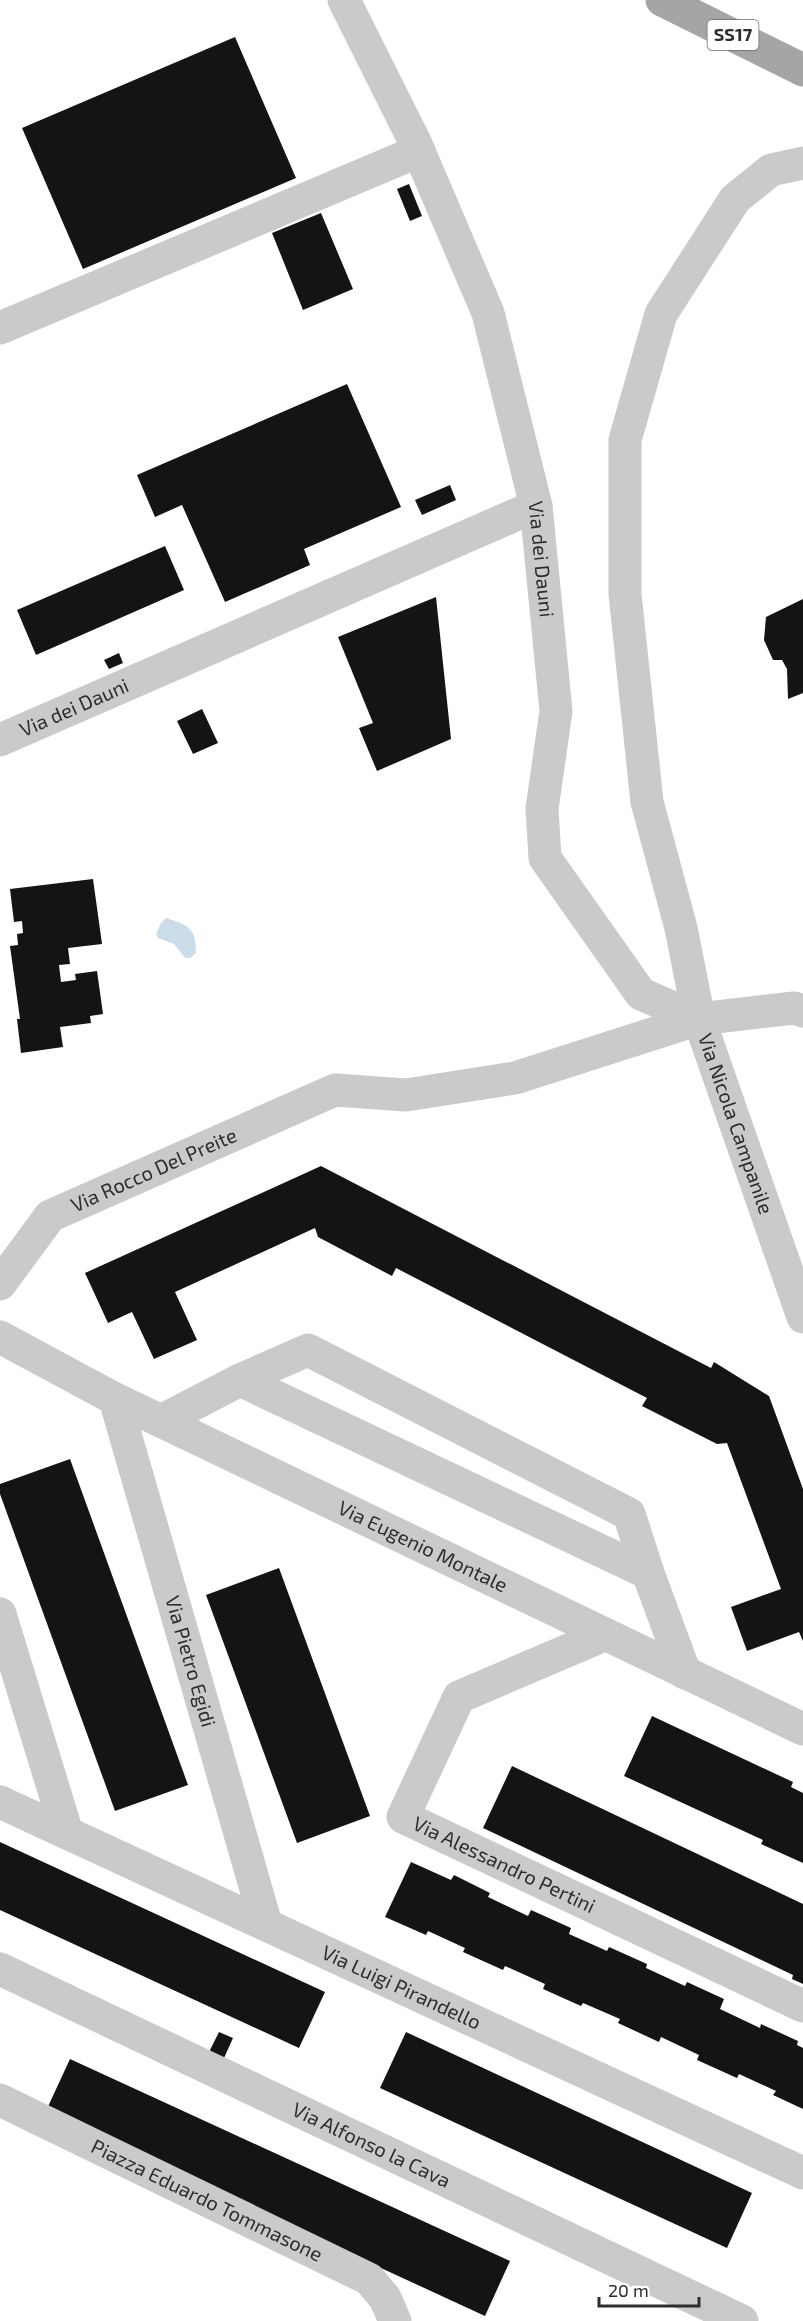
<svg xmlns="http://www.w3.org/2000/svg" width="803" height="2321" viewBox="0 0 803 2321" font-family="'Exo 2',sans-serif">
  <rect width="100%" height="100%" fill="#fff"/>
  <path fill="#cadde8" d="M166,918C188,925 196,927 196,953L190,958H185L174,944L158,938L156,934L161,923Z"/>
  <path fill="#141414" d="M235,37L296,178L83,269L22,128Z
    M409,184L422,216L410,221L397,189Z
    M321,213L353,289L303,310L272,233Z
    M347,384L401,507L304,549L310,565L225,602L182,505L155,517L137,475Z
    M450,485L456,500L422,515L415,500Z
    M165,546L184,590L36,655L17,610Z
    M436,597L451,739L377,771L359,728L373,723L338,637Z
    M803,599V693L788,699L787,669L782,660H773L764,640L766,617Z
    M119,653L123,663L109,669L104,660Z
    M202,709L218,743L193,754L177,721Z
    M93,879L102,944L68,948L70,964L59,965L61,982L76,980L75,974L97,971L103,1014L90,1016L91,1023L60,1027L63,1047L21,1053L17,1019H20L10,946L18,945L17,934L23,933L22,921L14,922L10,889Z
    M321,1166L711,1368L714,1362L769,1396L803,1489V1641L799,1632L747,1651L731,1607L781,1589L727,1443L717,1444L642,1406L647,1398L396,1268L392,1276L318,1237L315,1228L175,1292L197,1340L154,1359L132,1312L108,1323L85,1273Z
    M70,1459L188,1785L115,1811L0,1494V1484Z
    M279,1568L370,1816L297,1843L206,1595Z
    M652,1716L793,1782L791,1787L803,1793V1863L761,1844L763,1840L624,1776Z
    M512,1766L803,1904V1984L792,1979L793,1975L483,1828Z
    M0,1842L325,1992L299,2048L0,1910Z
    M411,1862L451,1880L454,1875L490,1893L488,1897L528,1916L531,1910L571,1928L569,1934L607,1951L609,1947L647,1964L646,1968L685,1986L687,1982L724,1999L720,2009L760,2028L761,2024L798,2041L797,2045L803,2048V2109L773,2095L776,2091L739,2074L737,2078L697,2060L699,2055L661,2037L659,2042L618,2023L620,2019L583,2003L581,2006L543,1989L545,1984L505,1966L503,1970L463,1952L465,1948L428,1931L426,1935L385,1917Z
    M219,2032L233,2038L224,2058L209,2052Z
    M406,2032L752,2193L727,2248L380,2088Z
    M70,2059L510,2261L485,2316L45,2113Z"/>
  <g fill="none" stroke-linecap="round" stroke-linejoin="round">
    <g stroke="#cacaca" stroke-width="33">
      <path id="s1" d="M344,0L415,142L488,313L536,506L556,711L542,809L545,858L641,994L699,1019"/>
      <path d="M0,328L419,151"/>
      <path id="s2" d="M0,740L536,506"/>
      <path d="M699,1019L681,928L647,802L625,594V440L661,314L735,199L771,170L803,163"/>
      <path id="s3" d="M0,1284L50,1216L335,1090L406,1095L515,1078L699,1019L794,1008L803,1011"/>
      <path id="s4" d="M0,1337L115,1399L803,1729"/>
      <path d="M240,1380L648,1573"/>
      <path id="s5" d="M115,1399L266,1924"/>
      <path d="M161,1421L240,1380L308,1350L629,1514L648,1573L685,1673"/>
      <path d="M0,1614L67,1833"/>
      <path id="s6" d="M604,1635L459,1697L403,1817L803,2006"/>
      <path id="s7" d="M0,1802L803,2173"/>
      <path id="s8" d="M0,1969L742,2321"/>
      <path id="s9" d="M0,2100L369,2279L385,2298L395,2321"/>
    </g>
    <path stroke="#cacaca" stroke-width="33" id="s10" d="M699,1019L803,1317"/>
    <path stroke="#a5a5a5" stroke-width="33" d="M662,0L803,70"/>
  </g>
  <g text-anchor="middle" stroke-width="6" stroke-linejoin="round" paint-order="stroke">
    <rect fill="#fff" stroke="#6c6c6c" stroke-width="1.5" x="707.5" y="20" width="51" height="30" rx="4.5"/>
    <g font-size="18" font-weight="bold" fill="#2d2d2d">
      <text x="733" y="41">SS17</text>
    </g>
    <g font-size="20" fill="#2d2d2d" stroke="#fff">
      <text dy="7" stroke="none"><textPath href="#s1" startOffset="597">Via dei Dauni</textPath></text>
      <text dy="7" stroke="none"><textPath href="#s2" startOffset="81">Via dei Dauni</textPath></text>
      <text dy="7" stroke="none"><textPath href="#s10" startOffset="111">Via Nicola Campanile</textPath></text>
      <text dy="7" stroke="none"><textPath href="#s3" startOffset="198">Via Rocco Del Preite</textPath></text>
      <text dy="7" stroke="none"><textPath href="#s4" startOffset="472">Via Eugenio Montale</textPath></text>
      <text dy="7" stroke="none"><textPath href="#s5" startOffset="273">Via Pietro Egidi</textPath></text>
      <text dy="7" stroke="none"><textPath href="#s6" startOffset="402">Via Alessandro Pertini</textPath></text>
      <text dy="7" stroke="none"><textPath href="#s7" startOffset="442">Via Luigi Pirandello</textPath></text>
      <text dy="7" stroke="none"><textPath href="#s8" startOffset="411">Via Alfonso la Cava</textPath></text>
      <text dy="7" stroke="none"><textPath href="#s9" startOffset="230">Piazza Eduardo Tommasone</textPath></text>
    </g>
  </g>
  <path d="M599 2297v9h100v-9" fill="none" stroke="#2d2d2d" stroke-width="3"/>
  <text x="608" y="2297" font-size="18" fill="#2d2d2d" stroke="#ffffff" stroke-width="4.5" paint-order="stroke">20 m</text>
</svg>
